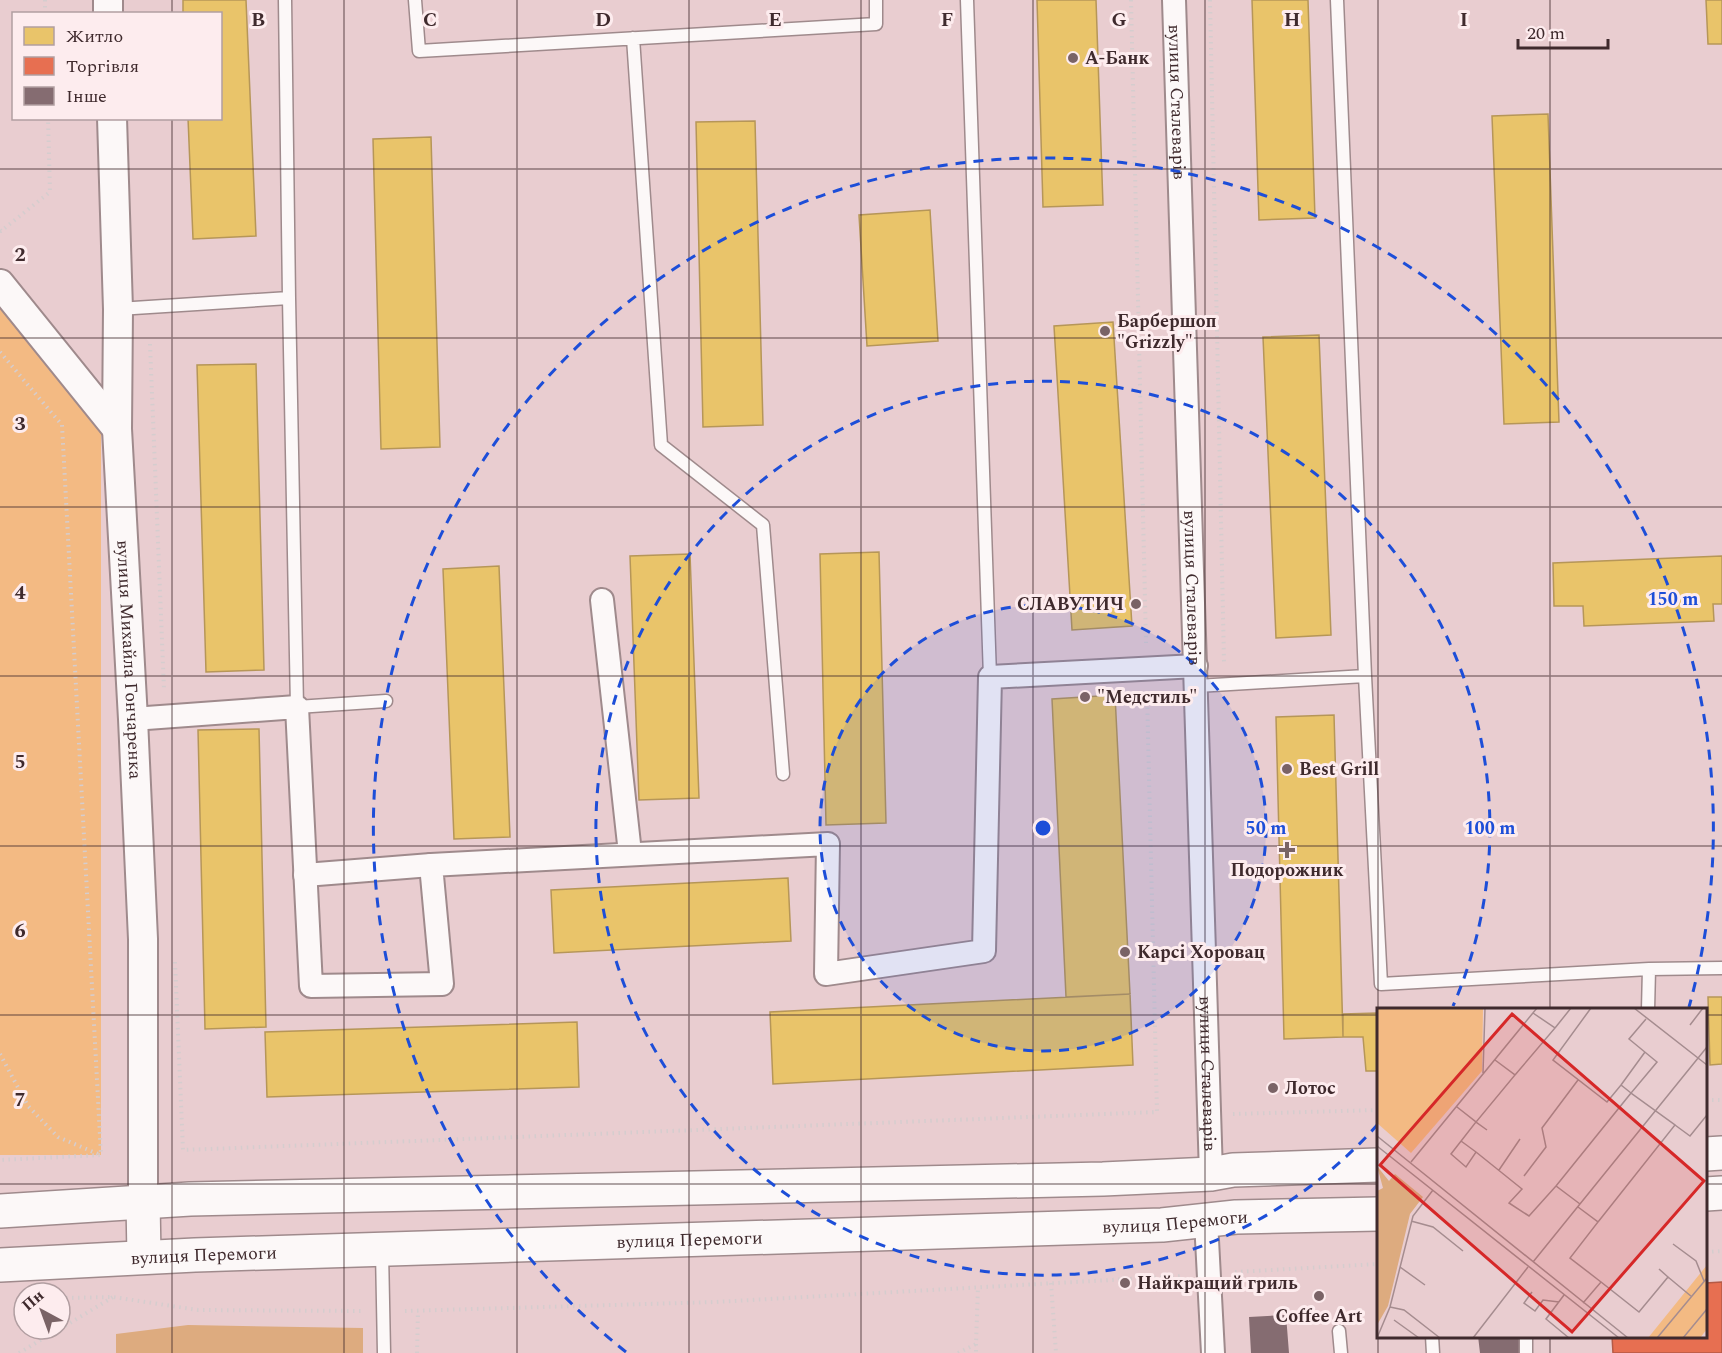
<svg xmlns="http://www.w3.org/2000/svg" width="1722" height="1353" viewBox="0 0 1722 1353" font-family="Spectral,serif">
  <rect width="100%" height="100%" fill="#e9cdd0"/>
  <path fill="#f3ba83" d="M0,304L101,423V1155H0Z"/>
  <path fill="#ddab7f" d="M188,1325L363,1328V1353H116V1334Z"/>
  <path fill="#e9c46a" stroke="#b69658" stroke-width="1.5" d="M183,0H246L256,236L193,239L188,118H220V14H183Z
    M1037,0H1096L1103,205L1043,207Z
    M1252,0H1308L1315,218L1259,220Z
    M1706,0H1722V44H1708Z
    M1548,114L1559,422L1504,424L1492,116Z
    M755,121L763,425L703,427L696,122Z
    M431,137L440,447L381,449L373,139Z
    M930,210L938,341L867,346L859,215Z
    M1113,322L1132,626L1072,630L1054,326Z
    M1319,335L1331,635L1276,638L1263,337Z
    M256,364L264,670L206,672L197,365Z
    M879,552L886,823L826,825L820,554Z
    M690,554L699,798L639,800L630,556Z
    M1722,556V604H1713L1714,621L1584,626L1583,606H1554L1553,563Z
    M499,566L510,837L454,839L443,569Z
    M1115,695L1130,994L1066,997L1052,699Z
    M1334,715L1343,1037L1284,1039L1276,717Z
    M259,729L266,1027L205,1029L198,730Z
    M788,878L791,941L554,953L551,890Z
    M1130,994L1133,1065L773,1084L770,1012Z
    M1708,997H1722V1064L1710,1065Z
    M1378,1013V1071H1366L1363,1037H1343V1014Z
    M577,1022L579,1087L267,1097L265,1032Z"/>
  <path fill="#e76f51" stroke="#b55a46" stroke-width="1.5" d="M1722,1282V1353H1613L1612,1336H1706V1283Z"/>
  <path fill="#856c71" d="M1286,1315L1289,1353H1251L1249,1317Z
    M1478,1336H1519L1521,1353H1480Z"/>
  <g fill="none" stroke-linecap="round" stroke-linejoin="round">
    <g stroke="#9f8a8c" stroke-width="15">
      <path id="service" d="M285,0L289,298
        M415,0L419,51L876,24V0
        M967,0L990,677
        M1337,0L1365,676
        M633,38L661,445L763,525L783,774
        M118,309L289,298L297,707L386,701
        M1197,686L1365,676L1381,984L1649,969
        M1648,1010L1649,969L1722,968
        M382,1251L384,1353
        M1339,1331L1341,1353
        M1432,1336L1433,1353
        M1526,1336V1353"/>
    </g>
    <g stroke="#9f8a8c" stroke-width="26">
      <g id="minor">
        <path id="s1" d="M1174,0L1211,1174"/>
        <path d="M602,600L630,853"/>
        <path d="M133,719L297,707L311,986L442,984L431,865L828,844L826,974L984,951L990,677L1196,666"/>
        <path d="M305,875L431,865"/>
        <path d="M1206,1221L1213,1353"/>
      </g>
    </g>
    <g stroke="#9f8a8c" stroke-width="32">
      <g id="tertiary">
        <path d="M108,0V14"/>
        <path id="s2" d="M112,118L118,309L117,429L133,719L143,939V1201"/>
        <path d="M0,284L117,429"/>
      </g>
    </g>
    <g stroke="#9f8a8c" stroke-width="36">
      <g id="secondary">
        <path d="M1706,1154L1722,1153"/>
        <path d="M1706,1194L1722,1193"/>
        <path d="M143,1201L144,1257"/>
        <path d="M0,1211L190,1199L1103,1179L1211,1174L1233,1170L1378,1165"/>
        <path id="s3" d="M0,1265L195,1255L1162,1225L1236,1217L1378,1214"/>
      </g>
    </g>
    <path stroke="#d5cdce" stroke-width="4" stroke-dasharray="1.5 4.5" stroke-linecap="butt" d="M45,0V14
      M1131,0L1146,643
      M1210,0L1224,662
      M0,230L1,231L50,192L48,118
      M150,344L164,690
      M0,352L62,425L101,1155L0,1160
      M175,962L183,1150L1157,1112L1147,693
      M0,1054L28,1106L58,1137L98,1154
      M1706,1100H1722
      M1233,1114L1378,1110
      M1706,1252L1722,1251
      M1235,1272L1378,1264
      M1051,1283L1056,1353
      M60,1298L113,1297L198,1310L364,1311
      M405,1311L716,1302L1182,1276
      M60,1329L113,1297
      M976,1344V1353
      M19,1353L59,1329
      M417,1353L418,1311
      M958,1353L976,1344L978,1287"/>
    <use href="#service" stroke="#fcf8f8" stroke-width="12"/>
    <use href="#minor" stroke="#fcf8f8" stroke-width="22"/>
    <use href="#tertiary" stroke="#fcf8f8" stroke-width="28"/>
    <use href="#secondary" stroke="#fcf8f8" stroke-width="33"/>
  </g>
  <path fill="none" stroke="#3f2a2d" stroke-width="1.5" stroke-opacity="0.55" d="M172,0V14M344,0V1353M517,0V1353M689,0V1353M861,0V1353M1033,0V1353M1205,0V1353M1378,0V1353M1550,0V1010M172,118V1353M0,169H1722M0,338H1722M0,507H1722M0,676H1722M0,846H1722M0,1015H1378M1706,1015H1722M0,1184H1378M1706,1184H1722M1550,1336V1353"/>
  <circle cx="1043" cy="828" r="223" fill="#1d4ed8" fill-opacity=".12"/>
  <g fill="none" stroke="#1d4ed8" stroke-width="3" stroke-dasharray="10 8">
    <circle cx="1043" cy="828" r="223"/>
    <path d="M1378 1124A447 447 0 1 1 1453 1006"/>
    <path d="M626 1352A670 670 0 1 1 1689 1007"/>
  </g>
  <g fill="#7a6366" stroke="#fdecee" stroke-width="2">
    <circle cx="1073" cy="58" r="6"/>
    <circle cx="1105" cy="331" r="6"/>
    <circle cx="1136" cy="604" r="6"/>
    <circle cx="1085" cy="697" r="6"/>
    <circle cx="1287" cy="769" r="6"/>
    <path d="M1284 841h6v6h6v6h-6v6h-6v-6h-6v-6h6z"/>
    <circle cx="1125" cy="952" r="6"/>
    <circle cx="1273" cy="1088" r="6"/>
    <circle cx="1125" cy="1283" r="6"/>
    <circle cx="1319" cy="1296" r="6"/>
  </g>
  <g text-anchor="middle" stroke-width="6" stroke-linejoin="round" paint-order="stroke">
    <g font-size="18" font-weight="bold" fill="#3f2a2d" stroke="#fdecee" text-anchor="start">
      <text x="1085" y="64">А-Банк</text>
      <text x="1117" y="327">Барбершоп<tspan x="1117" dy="21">"Grizzly"</tspan></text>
      <text x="1124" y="610" text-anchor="end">СЛАВУТИЧ</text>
      <text x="1097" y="703">"Медстиль"</text>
      <text x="1299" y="775">Best Grill</text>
      <text x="1287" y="876" text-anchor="middle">Подорожник</text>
      <text x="1137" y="958">Карсі Хоровац</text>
      <text x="1285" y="1094">Лотос</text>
      <text x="1137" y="1289">Найкращий гриль</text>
      <text x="1319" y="1322" text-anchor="middle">Coffee Art</text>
    </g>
    <g font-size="18" fill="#3f2a2d" stroke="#fdecee">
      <text dy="6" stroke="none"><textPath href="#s1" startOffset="102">вулиця Сталеварів</textPath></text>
      <text dy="6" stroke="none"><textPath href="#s1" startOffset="588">вулиця Сталеварів</textPath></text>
      <text dy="6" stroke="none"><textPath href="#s2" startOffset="542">вулиця Михайла Гончаренка</textPath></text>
      <text dy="6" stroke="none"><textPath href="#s1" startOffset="1074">вулиця Сталеварів</textPath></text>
      <text dy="6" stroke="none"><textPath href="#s3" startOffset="1176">вулиця Перемоги</textPath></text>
      <text dy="6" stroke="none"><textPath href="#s3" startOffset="690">вулиця Перемоги</textPath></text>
      <text dy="6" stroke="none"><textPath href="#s3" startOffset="204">вулиця Перемоги</textPath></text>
    </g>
  </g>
  <g transform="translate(1377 1008)">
    <rect width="330" height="330" fill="#e9cdd0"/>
    <path d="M0,0H106L105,63L34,145L0,115ZM330,257V321L323,330H271Z" fill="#f3ba83"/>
    <path d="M0,158L12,173L18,166L46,189L33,206L11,298L0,317V183L6,180Z" fill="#ddab7f"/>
    <path fill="none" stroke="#a58c8f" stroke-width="1.5" d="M257,0L330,57M313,17L326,0M178,20L194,0M106,65L108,0M138,67L178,20L156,5M244,77L268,44M80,99L99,114L74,146L89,159L99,144L145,181L132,195L152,208L179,178L203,196M298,117L313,128L330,107M110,122L99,114L138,67L118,52M0,128L251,330M84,133L99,144M0,138L242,330M34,154L160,0M122,162L143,131M147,168L169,139L165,120L201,72M179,178L254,85L244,77L230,94L176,52L214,0M201,199L221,214L193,250L224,274M34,213L56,219L86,243M221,214L298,117L254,85L280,54L252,31L269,11M296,236L319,253L327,273M156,254L330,39M23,259L48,277M291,269L315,289M155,284L147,295L158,303L166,292L182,294M187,287L169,311L192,330M206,295L224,274L262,304L291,269L282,261M13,299L27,302L63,330M17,312L42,330M0,330L13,299L36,208L56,182M96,330L151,259M280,330L330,270M306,330L330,301"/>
    <path fill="#d62828" fill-opacity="0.15" stroke="#d62828" stroke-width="3" d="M135,6L327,173L195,324L3,157Z"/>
    <rect width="330" height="330" fill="none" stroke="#3f2a2d" stroke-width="3"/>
  </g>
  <g font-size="20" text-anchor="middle" font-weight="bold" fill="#3f2a2d" stroke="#fdecee" stroke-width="6" stroke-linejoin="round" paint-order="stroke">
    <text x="258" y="26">B</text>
    <text x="430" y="26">C</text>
    <text x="603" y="26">D</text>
    <text x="775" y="26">E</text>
    <text x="947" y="26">F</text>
    <text x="1119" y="26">G</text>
    <text x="1292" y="26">H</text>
    <text x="1464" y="26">I</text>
    <text x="20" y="261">2</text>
    <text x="20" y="430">3</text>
    <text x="20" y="599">4</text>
    <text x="20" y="768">5</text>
    <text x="20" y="937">6</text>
    <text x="20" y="1106">7</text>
  </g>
  <circle cx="1043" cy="828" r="9" fill="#1d4ed8" stroke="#fdecee" stroke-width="3"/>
  <g font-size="18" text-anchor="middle" font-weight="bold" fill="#1d4ed8" stroke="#fdecee" stroke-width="6" stroke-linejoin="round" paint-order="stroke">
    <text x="1673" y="605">150 m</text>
    <text x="1266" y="834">50 m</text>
    <text x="1490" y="834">100 m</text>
  </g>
  <rect x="12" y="12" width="210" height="108" fill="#fdecee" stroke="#b19ea1" stroke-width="1.5"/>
  <rect x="24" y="27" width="30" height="18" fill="#e9c46a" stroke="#b19ea1" stroke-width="1.5"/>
  <text x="66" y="42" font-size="18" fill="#3f2a2d">Житло</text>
  <rect x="24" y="57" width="30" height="18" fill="#e76f51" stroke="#b19ea1" stroke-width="1.5"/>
  <text x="66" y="72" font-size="18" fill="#3f2a2d">Торгівля</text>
  <rect x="24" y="87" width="30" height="18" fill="#856c71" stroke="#b19ea1" stroke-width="1.5"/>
  <text x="66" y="102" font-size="18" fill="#3f2a2d">Інше</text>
  <g transform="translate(42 1311) rotate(319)"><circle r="28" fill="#fdecee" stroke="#b19ea1" stroke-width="1.5"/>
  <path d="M0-4.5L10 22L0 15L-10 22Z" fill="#7a6366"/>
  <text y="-9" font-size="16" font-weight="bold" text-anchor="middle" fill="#3f2a2d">Пн</text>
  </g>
  <path d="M1518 39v9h90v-9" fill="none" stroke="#3f2a2d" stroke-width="3"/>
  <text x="1527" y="39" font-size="18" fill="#3f2a2d" stroke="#fdecee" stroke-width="4.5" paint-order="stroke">20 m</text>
</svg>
